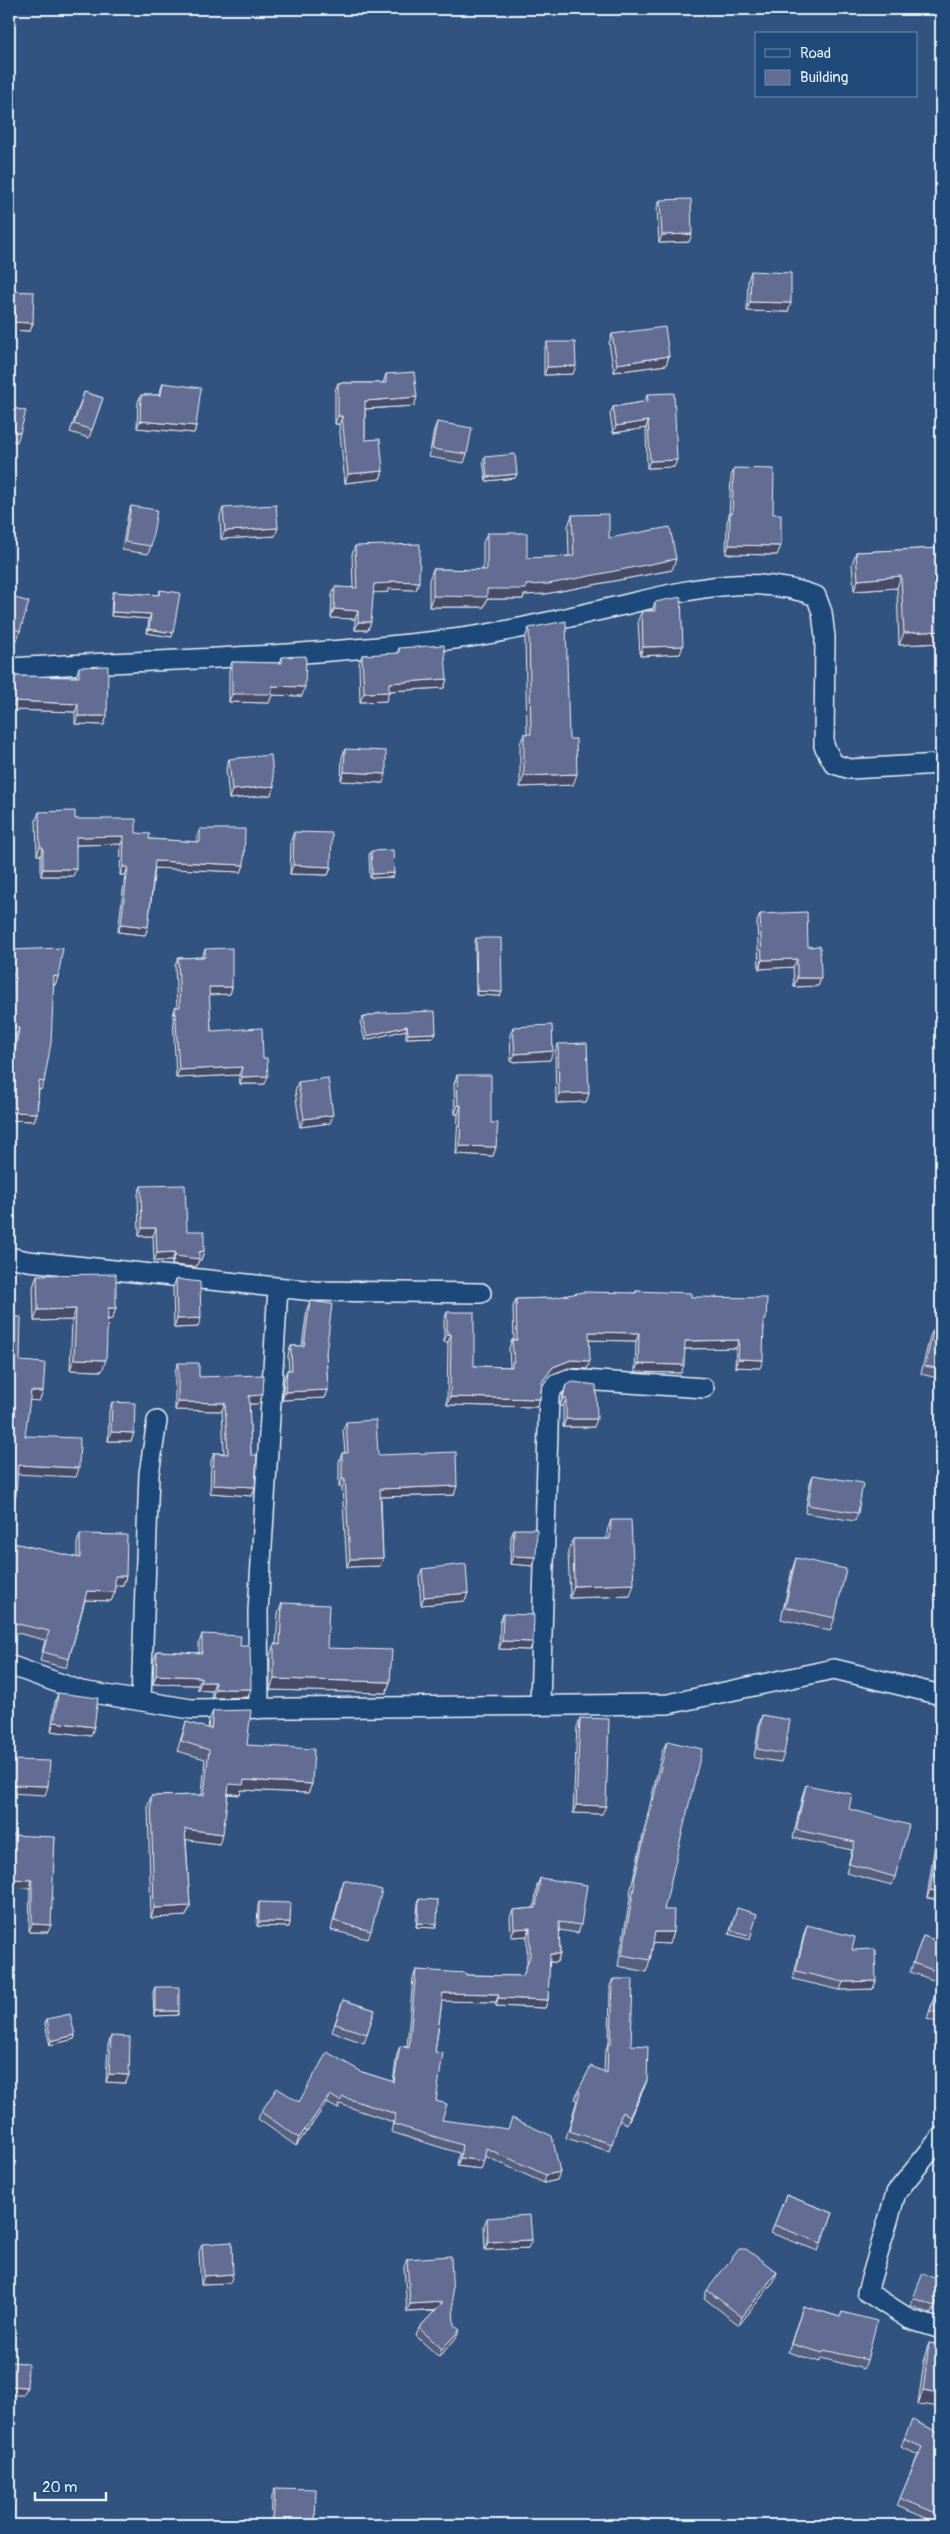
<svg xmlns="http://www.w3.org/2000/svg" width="950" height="2534" viewBox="0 0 950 2534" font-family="Pangolin,sans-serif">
  <rect width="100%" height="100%" fill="#325380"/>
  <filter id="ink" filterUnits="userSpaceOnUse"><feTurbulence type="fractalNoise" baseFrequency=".02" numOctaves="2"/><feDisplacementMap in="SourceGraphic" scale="10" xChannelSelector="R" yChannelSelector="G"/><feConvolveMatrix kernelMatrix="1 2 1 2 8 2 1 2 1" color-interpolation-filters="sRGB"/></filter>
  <g filter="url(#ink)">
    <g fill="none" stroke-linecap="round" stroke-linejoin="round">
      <g stroke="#e8f1f8" stroke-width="22">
        <path id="street" d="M9,668C157,660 307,657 454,639C510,632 564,618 619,606C685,591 749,572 816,596L822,612L825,637L824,746L834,764L850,769L941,764
          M9,1257L28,1261L314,1291L481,1293
          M9,1665L81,1691L191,1709L668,1704L834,1669L941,1695
          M141,1700L149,1474L157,1421
          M540,1704L549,1395L555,1385L568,1379L704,1388
          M259,1709L258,1611L278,1288
          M941,2137L896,2193L867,2292L909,2319L941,2329"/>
      </g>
      <use href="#street" stroke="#1f4a7a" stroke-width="19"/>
    </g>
    <path fill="#565e7e" stroke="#e8f1f8" d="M660,200L689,242L659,243L657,208Z
      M751,271L788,312L747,311L748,280Z
      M10,291L33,323L30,331L9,330V295Z
      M612,334L669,356L666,365L614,372L609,343Z
      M547,342L573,374L544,375V351Z
      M386,374L414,406L365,409V440L383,471L380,479L345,483L339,424H335V391L338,383H383Z
      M163,383L196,426L194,433L137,428L138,402L141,395H159Z
      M84,392L103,398L89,438L70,432Z
      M647,394L674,467L647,468L646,428L613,433L610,414L613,407L645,402Z
      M9,407L20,433L17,442L9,440Z
      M437,422L467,454L464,463L429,457L434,430Z
      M485,457L515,478L486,481L483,461Z
      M734,468L773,514L777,555L726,554L727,522L729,516L731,477Z
      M131,506L151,546L148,554L122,550L128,514Z
      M223,508L275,536L221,539L220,516Z
      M572,515L609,538L672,570L545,594L524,595L523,599H487L484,607H429V580L433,569L483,570V543L487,533L527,558L569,556L568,526Z
      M355,546L419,582L416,590L388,589V592H373L368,630H355V619L331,618L332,595L335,587L353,588L352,554Z
      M941,548V643L899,645L897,588L854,591L852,564L856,552Z
      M160,590L172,637L147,633L149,619L111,616L112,597L113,592L159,595Z
      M9,596L20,631L17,640L9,637Z
      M655,602L680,654L640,656L638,620L642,611H652Z
      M529,628L573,785L520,787V744L524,734H527L525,638Z
      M399,648L447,679L444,688L389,691L386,701L360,702L359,664L362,655L397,654Z
      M282,657L302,696L272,695L269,703L229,702V671L232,662L280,663Z
      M79,667L104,725L75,724V712L13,710L11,714L9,676L76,677Z
      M345,749L383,783L341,781L342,757Z
      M229,759L274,786L271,795L229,799L226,768Z
      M39,812L75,819L136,833L149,839L197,842V836L200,829L244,865L241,872L155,868L148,927L145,935L118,932L125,875H120L121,844L76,845L73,876H41V855H37L36,820Z
      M294,832L331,867L328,875L290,874L291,840Z
      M371,851L394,873L393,877L370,878L369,855Z
      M760,914L821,978L818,986L794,987L793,967L759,969L757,922Z
      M476,938L500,996L476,995L475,943Z
      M205,949L232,987L230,994L209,995L211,1031L263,1058L265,1084H240L239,1075L176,1078L173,1015L175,1007H177L175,966L178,958L202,957Z
      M9,950L58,977L55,985H53L44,1082L41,1090L39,1089L37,1113L34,1121L9,1120V1079L16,1036L9,1035L10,980Z
      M380,1013L436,1033L434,1037L406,1038V1030L365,1040L360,1022L362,1018Z
      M513,1027L550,1060L511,1062L510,1035Z
      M558,1044L589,1093L586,1102L556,1103L555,1052Z
      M457,1075L496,1147L493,1156L456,1154L458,1114H455L454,1084Z
      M298,1082L330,1123L300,1127L295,1091Z
      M141,1186L187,1231L204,1251L201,1260H199L196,1267L172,1265V1261H154L153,1236H139L138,1194Z
      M37,1275L116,1308L112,1319H108L102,1371L70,1370L72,1320L34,1321L33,1287Z
      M176,1279L198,1327L174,1328L173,1288Z
      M636,1291L691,1297L764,1326L760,1368L735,1367L736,1348L685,1349L681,1373L635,1372L636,1341L589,1340L587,1369L568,1368L550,1375L542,1386L540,1399L537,1407L447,1405L448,1342H444V1320L447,1312L474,1366L510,1367L509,1348L512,1340H514L513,1307L516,1299L553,1298L635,1293Z
      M310,1301L326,1353L328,1390L325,1398L282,1400L284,1379L287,1370H289L288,1355L291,1346H302L307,1309Z
      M934,1328L941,1330V1379L921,1374L930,1336Z
      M178,1363L199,1377L263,1393L260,1401L258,1404H249L251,1455L255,1487L252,1496L210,1493L211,1461L214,1453H224L222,1411L175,1410V1371Z
      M566,1385L594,1427H563V1406H560L563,1394Z
      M112,1402L134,1433L131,1441H108L109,1411Z
      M346,1422L378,1455L454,1495L381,1497L383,1558L380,1566L347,1567L342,1488L339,1487V1462L342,1453H345L343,1430Z
      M813,1475L858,1513L855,1521L805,1513L810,1483Z
      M611,1520L630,1596L570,1598L568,1551L573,1539H607V1531Z
      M514,1529L536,1557L533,1566L510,1564L511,1537Z
      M80,1534L126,1576L123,1585H115V1592L111,1601L85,1600L69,1659L66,1668L40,1661L45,1640L9,1631V1542L77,1558V1543Z
      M796,1558L835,1618L830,1631L781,1619L792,1570Z
      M422,1569L468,1593L465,1601L421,1605L419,1577Z
      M282,1603L327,1648L390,1682L386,1693L270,1690V1656L274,1644H276L278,1614Z
      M503,1614L533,1642L530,1650L499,1649L500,1622Z
      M202,1634L240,1646L248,1697L212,1698V1691L198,1690V1685L153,1684L154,1660L157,1651L199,1653V1643Z
      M58,1693L91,1736L51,1731L55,1702Z
      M213,1711L247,1745L312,1784L308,1793L241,1790L240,1795L228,1794L219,1844L186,1839L190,1906L186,1916L151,1918L148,1806L151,1796L202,1795L205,1759L177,1751L186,1722L208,1729L209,1720Z
      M762,1715L784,1754L781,1762L754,1758L759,1724Z
      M580,1718L602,1814L573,1813L577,1727Z
      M667,1741L664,1910L673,1932L669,1944L653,1943L650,1960L646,1972L618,1966L631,1893H630L662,1752Z
      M806,1785L849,1809L895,1877L892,1885L846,1873L852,1850L793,1838L803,1793Z
      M941,1802V1900L927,1898Z
      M55,1837L48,1932H29L30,1888L9,1887Z
      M540,1878L581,1925L578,1933L559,1930L560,1954L557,1962H549L548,2000L545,2008L496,2006V2002L442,2001L435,2052L436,2101L442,2120L560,2172L557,2180L544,2183L485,2156L481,2169L457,2166L459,2153L391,2132L393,2122L340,2104L338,2109L327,2103L296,2146L258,2119L261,2112L299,2102L362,2072L393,2082L397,2054L400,2046L407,2047L413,1978L416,1970L466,1975L523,1976L527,1964V1936L511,1937L510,1917L513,1910L534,1908L537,1886Z
      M344,1880L371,1931L368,1939L331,1930L341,1889Z
      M419,1899L437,1924L436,1928L416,1927L418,1903Z
      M259,1902L290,1922L289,1927L257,1926L258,1906Z
      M736,1912L751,1936L750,1940L729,1934Z
      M807,1925L852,1950L876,1981L873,1989L840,1990L793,1979L804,1934Z
      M923,1936L941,1942V2023L927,2019L939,1982L910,1972Z
      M613,1979L631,2045L647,2080L644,2088L627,2124L619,2120L609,2151L566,2138L577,2100L575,2099L578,2091L604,2072L605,2052L608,2044H609L610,1986Z
      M155,1987L178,2015L154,2016L153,1992Z
      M343,2000L375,2010L364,2043L332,2032Z
      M47,2019L75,2035L74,2039L50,2045L45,2024Z
      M111,2036L129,2075L125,2083L106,2082L108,2045Z
      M786,2195L833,2213L818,2251L771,2233Z
      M487,2218L528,2248L485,2250L484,2226Z
      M202,2244L230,2283L201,2284L199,2252Z
      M407,2259L456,2338L439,2357L416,2336L419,2328L435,2311L407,2312L404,2267Z
      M774,2281L739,2325L704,2298L707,2290Z
      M941,2292L932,2314L910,2306L913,2298Z
      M803,2306L840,2317L842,2312L867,2360L864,2369L821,2358L820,2362L788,2352Z
      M929,2343L941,2345L918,2404L925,2355Z
      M941,2433V2524L897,2506L918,2455L901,2447L904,2439Z
      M275,2488L314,2524L315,2525H271L272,2496Z"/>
    <path fill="#464c67" stroke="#e8f1f8" d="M692,234L689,242L659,243L662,235Z
      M750,302L791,303L788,312L747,311Z
      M9,322L33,323L30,331L9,330Z
      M669,356L666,365L614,372L617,364Z
      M576,366L573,374L544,375L547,367Z
      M417,397L414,406L362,409L365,401Z
      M338,416H342L339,424H335Z
      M140,421L196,426L194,433L137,428Z
      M648,421L646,428L613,433L616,426Z
      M677,460L674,467L647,468L650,461Z
      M383,471L380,479L345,483L348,474Z
      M517,474L515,478L486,481L487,477Z
      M278,528L275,536L221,539L225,531Z
      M729,545L781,546L777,555L726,554Z
      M676,559L672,570L545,594L524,595L523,599H487L484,607H429L433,596L487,589L526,585Z
      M901,576L897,588L854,591L858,580Z
      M391,581L419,582L416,590L388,589V592L370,593L374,584Z
      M334,609L358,611L355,619L331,618Z
      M112,612L151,614L149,619L111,616Z
      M358,622H371L368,630H355Z
      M149,629L173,633L172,637L147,633Z
      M941,631V643L899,645L904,633Z
      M683,646L680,654L640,656L643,647Z
      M447,679L444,688L386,691L389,683Z
      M272,686L305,687L302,696L272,695L269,703L229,702L232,694Z
      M389,692L386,701L360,702L364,693Z
      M14,701L78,704L75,712L13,710L11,714H9V706Z
      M78,716H107L104,725L75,724Z
      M344,772L386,774L383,783L341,781Z
      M577,774L573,785L520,787L524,776Z
      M274,786L271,795L229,799L232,790Z
      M124,836L121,844L73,845L76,837Z
      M40,847H43L41,855H37Z
      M155,861L244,865L241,872L153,868Z
      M293,865L331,867L328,875L290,874Z
      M123,867H128L125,875H120Z
      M43,869H76L73,876H41Z
      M394,873L393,877L370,878L372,874Z
      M121,924L148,927L145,935L118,932Z
      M797,959L793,967L759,969L762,960Z
      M9,972H13L10,980H9Z
      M54,976L58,977L55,985H51Z
      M797,978H821L818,986L794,987Z
      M209,987H232L230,994L206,995Z
      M477,991L502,992L500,996L476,995Z
      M407,1026L406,1030L365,1040L367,1036Z
      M11,1027L19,1028L16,1036L9,1035V1032Z
      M436,1033L434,1037L406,1038L408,1034Z
      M553,1051L550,1060L511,1062L515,1054Z
      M242,1067L239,1075L176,1078L179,1070Z
      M268,1076L265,1084H240L242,1077Z
      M589,1093L586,1102L556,1103L559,1094Z
      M458,1105H461L458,1114H455Z
      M9,1112L37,1113L34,1121L9,1120Z
      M333,1115L330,1123L300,1127L304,1119Z
      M460,1146L496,1147L493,1156L456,1154Z
      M142,1228H156L153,1236H139Z
      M204,1251L201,1260H199L196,1267L172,1265L175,1256L199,1252Z
      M175,1252L172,1261H154L157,1253Z
      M108,1308H116L112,1319L104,1320Z
      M76,1309L72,1320L34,1321L38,1310Z
      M201,1318L198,1327L174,1328L177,1319Z
      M589,1332L639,1333L636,1341L586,1340Z
      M447,1334H451L448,1342H444Z
      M739,1340L736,1348L682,1349L685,1341Z
      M74,1359L106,1360L102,1371L70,1370Z
      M738,1359L763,1360L760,1368L735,1367Z
      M571,1360L590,1361L587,1369L568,1368L550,1375L539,1390L542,1382L553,1367Z
      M638,1364L684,1365L681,1373L635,1372Z
      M328,1390L325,1398L282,1400L285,1392Z
      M31,1391L43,1392L39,1401L28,1400Z
      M263,1393L260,1401L258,1404H246L249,1396Z
      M450,1397L540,1399L537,1407L447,1405Z
      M563,1398H566L563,1406H560Z
      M178,1402L225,1403L222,1411L175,1410Z
      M566,1419H597L594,1427H563Z
      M111,1432L134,1433L131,1441H108Z
      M18,1465L79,1468L76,1477L15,1474Z
      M342,1479H345L342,1488L339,1487Z
      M213,1485L255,1487L252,1496L210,1493Z
      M457,1486L454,1495L377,1497L380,1489Z
      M9,1495H16L13,1504H9Z
      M513,1556L536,1557L533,1566L510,1564Z
      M383,1558L380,1566L347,1567L350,1559Z
      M115,1576H126L123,1585H112Z
      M634,1584L630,1596L570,1598L574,1586Z
      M87,1591L115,1592L111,1601L84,1600Z
      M468,1593L465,1601L421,1605L424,1597Z
      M502,1641L533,1642L530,1650L499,1649Z
      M156,1675L201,1677L198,1685L153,1684Z
      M274,1679L390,1682L386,1693L270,1690Z
      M201,1682H215L212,1691L198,1690Z
      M215,1689H251L248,1697L212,1698Z
      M54,1722L94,1727L91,1736L51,1731Z
      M244,1780L312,1784L308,1793L241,1790L240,1795L226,1793L229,1784Z
      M9,1785L48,1786L45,1795L9,1793Z
      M576,1805L606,1806L602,1814L573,1813Z
      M185,1829L223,1834L219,1844L182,1839Z
      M9,1879L32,1880L30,1888L9,1887Z
      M930,1890L941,1892V1900L927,1898Z
      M190,1906L186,1916L151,1918L154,1908Z
      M259,1922H290L289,1927L257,1926Z
      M418,1923L437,1924L436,1928L416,1927Z
      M32,1924L51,1925L48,1932H29Z
      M530,1928L527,1936L511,1937L514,1929Z
      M655,1932H673L669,1944L651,1943Z
      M550,1954H560L557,1962H547Z
      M876,1981L873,1989L840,1990L843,1982Z
      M443,1993L499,1994L496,2002L440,2001Z
      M498,1998L548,2000L545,2008L496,2006Z
      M155,2011H179L178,2015L154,2016Z
      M75,2035L74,2039L50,2045L51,2041Z
      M109,2074L129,2075L125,2083L106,2082Z
      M647,2080L644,2088L627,2124L630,2116Z
      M330,2095L327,2103L296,2146L299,2138Z
      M460,2158L484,2161L481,2169L457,2166Z
      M560,2172L557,2180L544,2183L546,2175Z
      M532,2240L528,2248L485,2250L488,2242Z
      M777,2272L774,2281L739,2325L742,2317Z
      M233,2274L230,2283L201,2284L204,2276Z
      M443,2302L440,2310L407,2312L410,2304Z
      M460,2330L456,2338L439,2357L442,2349Z
      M9,2386L27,2387L24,2395H9Z
      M923,2391L941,2394V2407L918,2404Z"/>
    <path fill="#646d93" stroke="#e8f1f8" d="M691,199L692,234L662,235L660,200Z
      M751,271L791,273V303L750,302Z
      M10,291L34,292L33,323L9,322Z
      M665,327L669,356L617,364L612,334Z
      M547,342H575L576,366L547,367Z
      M414,372L417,397L365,401V440L380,439L383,471L348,474L342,416H338V383H386V374Z
      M163,383L201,388L196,426L140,421L141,395H161Z
      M84,392L103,398L92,430L74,424Z
      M674,393L677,460L650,461L648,421L616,426L613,407L648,401L647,394Z
      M9,407L26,411L20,433L9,431Z
      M437,422L472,428L467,454L432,449Z
      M515,454L517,474L487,477L485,457Z
      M734,468L774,469L773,514H781V546L729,545L730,513H732Z
      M276,505L278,528L225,531L223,508Z
      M131,506L157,510L151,546L125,542Z
      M609,514V538L670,527L676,559L549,584L526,585V589H487V597L433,596V569L487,570V533H527V558L574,556L572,515Z
      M420,544L419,582L391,581V583L374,584L371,622H358V611L334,609L335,587L357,588L355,546Z
      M941,548V631L904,633L901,576L858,580L856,552Z
      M160,590L180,593L173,633L149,629L151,614L112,612L113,592L159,595Z
      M9,596L29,602L20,631L9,628Z
      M681,597L683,646L643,647L642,611H655V602Z
      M566,621L569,739H576L577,774L524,776V734H531L529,628Z
      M444,645L447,679L389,683V692L364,693L362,655L399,653V648Z
      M306,656L305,687L272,686V694H232V662L282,663V657Z
      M108,666L107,716H78V704L14,701V706H9V676L79,677V667Z
      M345,749L386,751V774L344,772Z
      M271,755L274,786L232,790L229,759Z
      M75,811V819H136V833L150,834L149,839L200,842V829H245L244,865L155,861L148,927L121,924L128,867H123L124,836L76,837V869H43V847H40L39,812Z
      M294,832L332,833L331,867L293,865Z
      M393,850L394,873L372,874L371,851Z
      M807,912L808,947L820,946L821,978H797V959L762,960L760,914Z
      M476,938H501L502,992L477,991Z
      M63,948L58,977L54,976L51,1043L44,1082L39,1081L37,1113L9,1112V1088L19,1028L11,1027L13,972H9V950Z
      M232,948V987H209L211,1031L262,1028L263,1058H267L268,1076L242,1077V1067L179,1070L175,1007H180L178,958L205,957V949Z
      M435,1011L436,1033L408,1034L407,1026L367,1036L362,1018L380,1013Z
      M552,1025L553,1051L515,1054L513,1027Z
      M587,1043L589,1093L559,1094L558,1044Z
      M457,1075H491V1123H498L496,1147L460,1146L461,1105H458Z
      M328,1078L333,1115L304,1119L298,1082Z
      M185,1185L187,1231H204V1251L199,1252V1259L175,1256V1252L157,1253L156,1228H142L141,1186Z
      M9,1212L15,1215L9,1229Z
      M116,1274V1308H108L106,1360L74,1359L76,1309L38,1310L37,1275Z
      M176,1279L200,1282L201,1318L177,1319Z
      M636,1291L691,1293V1297L767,1298L766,1320H764L763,1360L738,1359L739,1340L685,1341L684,1365L638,1364L639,1333L589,1332L590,1361L571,1360L553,1367L542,1382L540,1399L450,1397L451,1334H447V1312H474V1366L512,1367V1362H514L512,1340H517L516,1299L553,1298L583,1292L636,1293Z
      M310,1301L332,1304L326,1353L328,1390L285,1392L287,1370H292L291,1346H304Z
      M9,1317H21L20,1361L45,1363L43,1392L31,1391L25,1436L80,1438L79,1468L18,1465L16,1495H9Z
      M934,1328L941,1330V1369L925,1366Z
      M178,1363H199V1377L264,1375L263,1393L261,1395L249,1396L251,1455H257L255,1487L213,1485L214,1453L228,1454L225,1403L178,1402Z
      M573,1382L596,1385L597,1419H566V1398H563L566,1385Z
      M112,1402L135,1403L134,1433L111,1432Z
      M376,1420L378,1455L456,1452L457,1486L380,1489L383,1558L350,1559L345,1479H342V1453H348L346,1422Z
      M813,1475L863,1483L858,1513L808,1505Z
      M611,1520H631L634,1584L574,1586L573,1539H610Z
      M514,1529H537L536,1557L513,1556Z
      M80,1534L127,1535L126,1576H115V1592L87,1591L69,1659L43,1652L49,1631L9,1622V1542L80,1558Z
      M796,1558L846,1569L835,1618L785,1607Z
      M466,1564L468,1593L424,1597L422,1569Z
      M282,1603L329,1605L327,1648L392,1650L390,1682L274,1679V1644L280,1645Z
      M503,1614L534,1615L533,1642L502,1641Z
      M202,1634L241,1636L240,1646H250L251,1689H215V1682H201V1677L156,1675L157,1651L202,1653Z
      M58,1693L98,1698L94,1727L54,1722Z
      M251,1710L247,1745L314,1749L312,1784L244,1780L243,1785L229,1784L223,1834L185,1829L190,1906L154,1908L151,1796L204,1795L209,1750L181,1741L186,1722L211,1729L213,1711Z
      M762,1715L790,1720L784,1754L757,1749Z
      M580,1718L609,1719L606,1806L576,1805Z
      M667,1741L702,1749L664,1910H674L673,1932H655L650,1960L622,1955L635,1882L634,1881Z
      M9,1760L50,1761L48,1786L9,1785Z
      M806,1785L852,1794L849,1809L909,1825L895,1877L849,1864L855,1842L796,1830Z
      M941,1813V1892L930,1890Z
      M9,1835L55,1837L51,1925L32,1924V1880L9,1879Z
      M540,1878L587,1885L581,1925L559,1922L560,1954H550L548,2000L498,1998L499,1994L443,1993L435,2052L443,2053L436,2101L447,2104L442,2120L508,2129L512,2118L552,2136L560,2172L546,2175L486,2148L484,2161L460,2158L462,2145L393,2124L396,2114L343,2097L340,2101L330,2095L299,2138L261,2112L277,2088L299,2102L327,2052L362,2072L394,2082L400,2046L409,2048L416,1970L466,1973V1975L523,1976L530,1956V1928L514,1929L513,1910L536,1908Z
      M344,1880L382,1890L371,1931L334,1921Z
      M419,1899L438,1900L437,1924L418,1923Z
      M259,1902L291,1903L290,1922H259Z
      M737,1908L757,1914L751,1936L731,1930Z
      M807,1925L855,1937L852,1950L875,1949L876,1981L843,1982L796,1971Z
      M923,1936L941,1942V1973L913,1963Z
      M941,1976V2014L930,2011Z
      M613,1979H633L631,2045L648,2046L647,2080L630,2116L622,2112L612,2144L569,2131L580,2092L578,2091L591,2066L607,2073L608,2044H611Z
      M155,1987H179V2011H155Z
      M343,2000L375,2010L367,2034L335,2024Z
      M70,2014L75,2035L51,2041L47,2019Z
      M111,2036L130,2037L129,2075L109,2074Z
      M786,2195L833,2213L821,2243L774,2225Z
      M530,2215L532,2240L488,2242L487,2218Z
      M232,2242L233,2274L204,2276L202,2244Z
      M739,2249H746L777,2272L742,2317L707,2290Z
      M451,2256L454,2325L460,2330L442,2349L419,2328L443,2302L410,2304L407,2259Z
      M923,2273L941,2281V2291L935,2306L913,2298Z
      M803,2306L840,2317L842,2312L877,2321L867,2360L824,2350L823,2353L791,2344Z
      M929,2343L941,2345V2394L923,2391Z
      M9,2362L28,2363L27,2387L9,2386Z
      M912,2420L941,2433V2515L900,2498L922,2447L904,2439Z
      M275,2488L316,2489L315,2525H273Z
      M9,2508H14L13,2525H9Z"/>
  </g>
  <rect width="950" height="2534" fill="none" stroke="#1f4a7a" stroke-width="30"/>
  <rect x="15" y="15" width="920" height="2504" fill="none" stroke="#e8f1f8" stroke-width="2" filter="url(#ink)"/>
  <rect x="755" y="32" width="162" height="65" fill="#1f4a7a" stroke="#6f8dac"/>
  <rect x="765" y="49" width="25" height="8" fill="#1f4a7a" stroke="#6f8dac"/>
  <text x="800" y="58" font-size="15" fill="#e8f1f8">Road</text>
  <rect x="765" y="70" width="25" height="15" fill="#646d93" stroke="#6f8dac"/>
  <text x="800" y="82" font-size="15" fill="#e8f1f8">Building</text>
  <path d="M35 2492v8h71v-8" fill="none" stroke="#e8f1f8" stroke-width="2.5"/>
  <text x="42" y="2492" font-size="15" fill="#e8f1f8" stroke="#1f4a7a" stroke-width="4" paint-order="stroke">20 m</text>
</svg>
